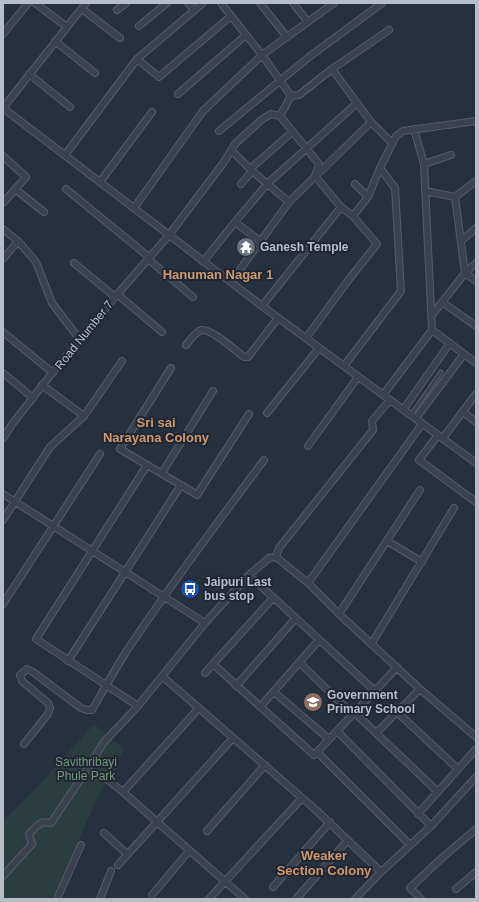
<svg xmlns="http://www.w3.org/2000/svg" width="479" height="902" viewBox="0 0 479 902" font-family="Helvetica,sans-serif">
  <rect width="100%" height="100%" fill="#27303d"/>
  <path fill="#2a3d3f" d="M94,724L124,749L95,803L53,899H3V822L49,774Z"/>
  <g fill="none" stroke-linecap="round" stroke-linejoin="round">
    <g stroke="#565d68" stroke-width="5">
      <path id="lane" d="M411,415L441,372"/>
    </g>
    <g stroke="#565d68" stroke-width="8">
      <path id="street" d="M35,3L67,27
        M188,3L194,10
        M221,3L262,55L291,96L280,116L319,164L315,176L341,207L353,216L377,244L350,278L306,338
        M260,3L287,37
        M293,3L308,22
        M82,9L120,38
        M117,10L126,3
        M139,26L167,3
        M3,34L28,3
        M55,41L95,73
        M137,59L159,77L231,16
        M332,69L371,122L392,143
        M29,74L70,107
        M178,94L246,35
        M291,96L299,95L332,69L389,30
        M3,108L262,306L476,463
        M3,108L86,3
        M414,129L424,164L432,330L476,363
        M219,131L309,57L382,3
        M231,150L252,171L289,202
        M65,155L137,59L203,3
        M3,156L26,177L3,203
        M424,164L451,155
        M250,169L292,132
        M100,182L152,112
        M241,184L252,171
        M355,184L368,197
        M15,189L44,212
        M66,189L149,257
        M425,191L455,197L476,181
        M455,197L465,273L476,281
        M134,208L203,111L262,55L334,3
        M353,216L368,197L380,168L396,136L403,131L476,121
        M235,222L260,241
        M3,229L18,241L3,259
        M18,241L36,262L52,303L80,340
        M461,241L476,228
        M148,259L193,297
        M203,262L235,222L267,184L357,103
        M74,263L115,297
        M231,282L289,202L371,122
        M117,294L162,332
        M442,302L476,326
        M262,306L341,207
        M432,315L465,273L476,263
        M3,332L53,373
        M186,345C190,340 196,331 202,330C212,329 236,351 244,357H248L278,318
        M344,366L401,291L395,188L380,168
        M171,368L120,449L181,485
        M3,373L33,398
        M42,385L84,416
        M383,395L432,330
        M403,410L450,343
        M463,412L476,422
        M267,413L319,348
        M416,418L464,354
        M438,435L419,460L476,502
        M3,438L13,423L49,377L115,297L169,235L224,162L235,144L261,120L271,114L280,116
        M443,438L476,394
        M308,446L358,377
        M162,473L213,391
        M3,494L205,623
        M3,520L50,447L84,416L122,361
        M387,541L422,562
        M276,557L279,548L373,430L372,421L389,401
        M249,575L375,691L317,752
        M308,583L422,424
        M273,598L213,664L314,755L317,752L410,845
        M3,604L100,454
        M339,614L420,490
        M372,643L454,508
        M68,661L181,485L197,495L249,414
        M300,663L352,714
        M205,673L213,664
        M162,676L316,810L381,872
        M236,686L295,619
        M375,691L397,667
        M274,692L329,739
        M138,706L36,639L147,465
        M260,707L319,640
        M199,708L123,792L245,899
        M354,712L438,792
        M397,712L458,769
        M337,731L431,826
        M376,733L420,689
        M24,744L48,714L50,708L48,703L22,681L20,675L27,669L33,672L81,708L87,710H92C103,691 114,671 126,652C170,586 217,523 264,460
        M108,780L123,792
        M418,814L476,749
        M207,831L265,765
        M104,833L127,854
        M118,865L233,738
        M3,876L32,844L29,834L37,826L43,822L51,823L84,774L104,742L138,706L205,623L249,575L269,558L276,557L308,583L339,614L420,689L476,737
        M273,887L330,822
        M456,889L476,872
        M152,895L189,851
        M57,899L81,845
        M100,899L111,871
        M209,899L302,798
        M296,899L348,840
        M355,899L381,872L431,826L476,777
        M421,899L410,888L443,857L476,829"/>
    </g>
    <use href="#lane" stroke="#3b424d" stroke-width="3"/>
    <use href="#street" stroke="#3b424d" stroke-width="6"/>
  </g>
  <defs>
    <g id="temple-disc" transform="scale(1)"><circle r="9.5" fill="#6b7280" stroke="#202732"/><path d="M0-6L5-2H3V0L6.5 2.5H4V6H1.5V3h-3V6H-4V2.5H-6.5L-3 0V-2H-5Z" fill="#fff"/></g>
    <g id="bus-disc" transform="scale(1)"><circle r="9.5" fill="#1a4fb4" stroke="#202732"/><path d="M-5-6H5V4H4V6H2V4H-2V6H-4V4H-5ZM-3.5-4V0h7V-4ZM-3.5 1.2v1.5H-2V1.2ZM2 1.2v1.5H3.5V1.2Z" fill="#fff"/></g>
    <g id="school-disc" transform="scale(1)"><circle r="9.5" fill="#8d6e63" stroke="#202732"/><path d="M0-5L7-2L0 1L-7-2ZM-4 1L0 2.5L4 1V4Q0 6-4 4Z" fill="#fff"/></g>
  </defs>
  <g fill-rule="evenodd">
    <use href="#temple-disc" x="246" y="247"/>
    <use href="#bus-disc" x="190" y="589"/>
    <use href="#school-disc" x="313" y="702"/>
  </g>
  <g text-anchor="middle" stroke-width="4" stroke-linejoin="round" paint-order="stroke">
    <g font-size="12" font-weight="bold" fill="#b7bec8" stroke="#202732" text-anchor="start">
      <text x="260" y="251">Ganesh Temple</text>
      <text x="204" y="586">Jaipuri Last<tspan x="204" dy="14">bus stop</tspan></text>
      <text x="327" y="699">Government<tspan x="327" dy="14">Primary School</tspan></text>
    </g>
    <g font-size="12" fill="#b7bec8" stroke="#202732">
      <text transform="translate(84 335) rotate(-51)" y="4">Road Number 7</text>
    </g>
    <g font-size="12" fill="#71977a" stroke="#202732">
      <text x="86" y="766">Savithribayi<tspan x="86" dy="14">Phule Park</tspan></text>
    </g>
    <g font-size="13" font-weight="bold" fill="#cb986f" stroke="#202732">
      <text x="218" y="279">Hanuman Nagar 1</text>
      <text x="156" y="427">Sri sai<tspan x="156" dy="15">Narayana Colony</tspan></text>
      <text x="324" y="860">Weaker<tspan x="324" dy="15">Section Colony</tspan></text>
    </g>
  </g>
  <rect width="479" height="902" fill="none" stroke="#b7bec8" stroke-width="8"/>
</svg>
